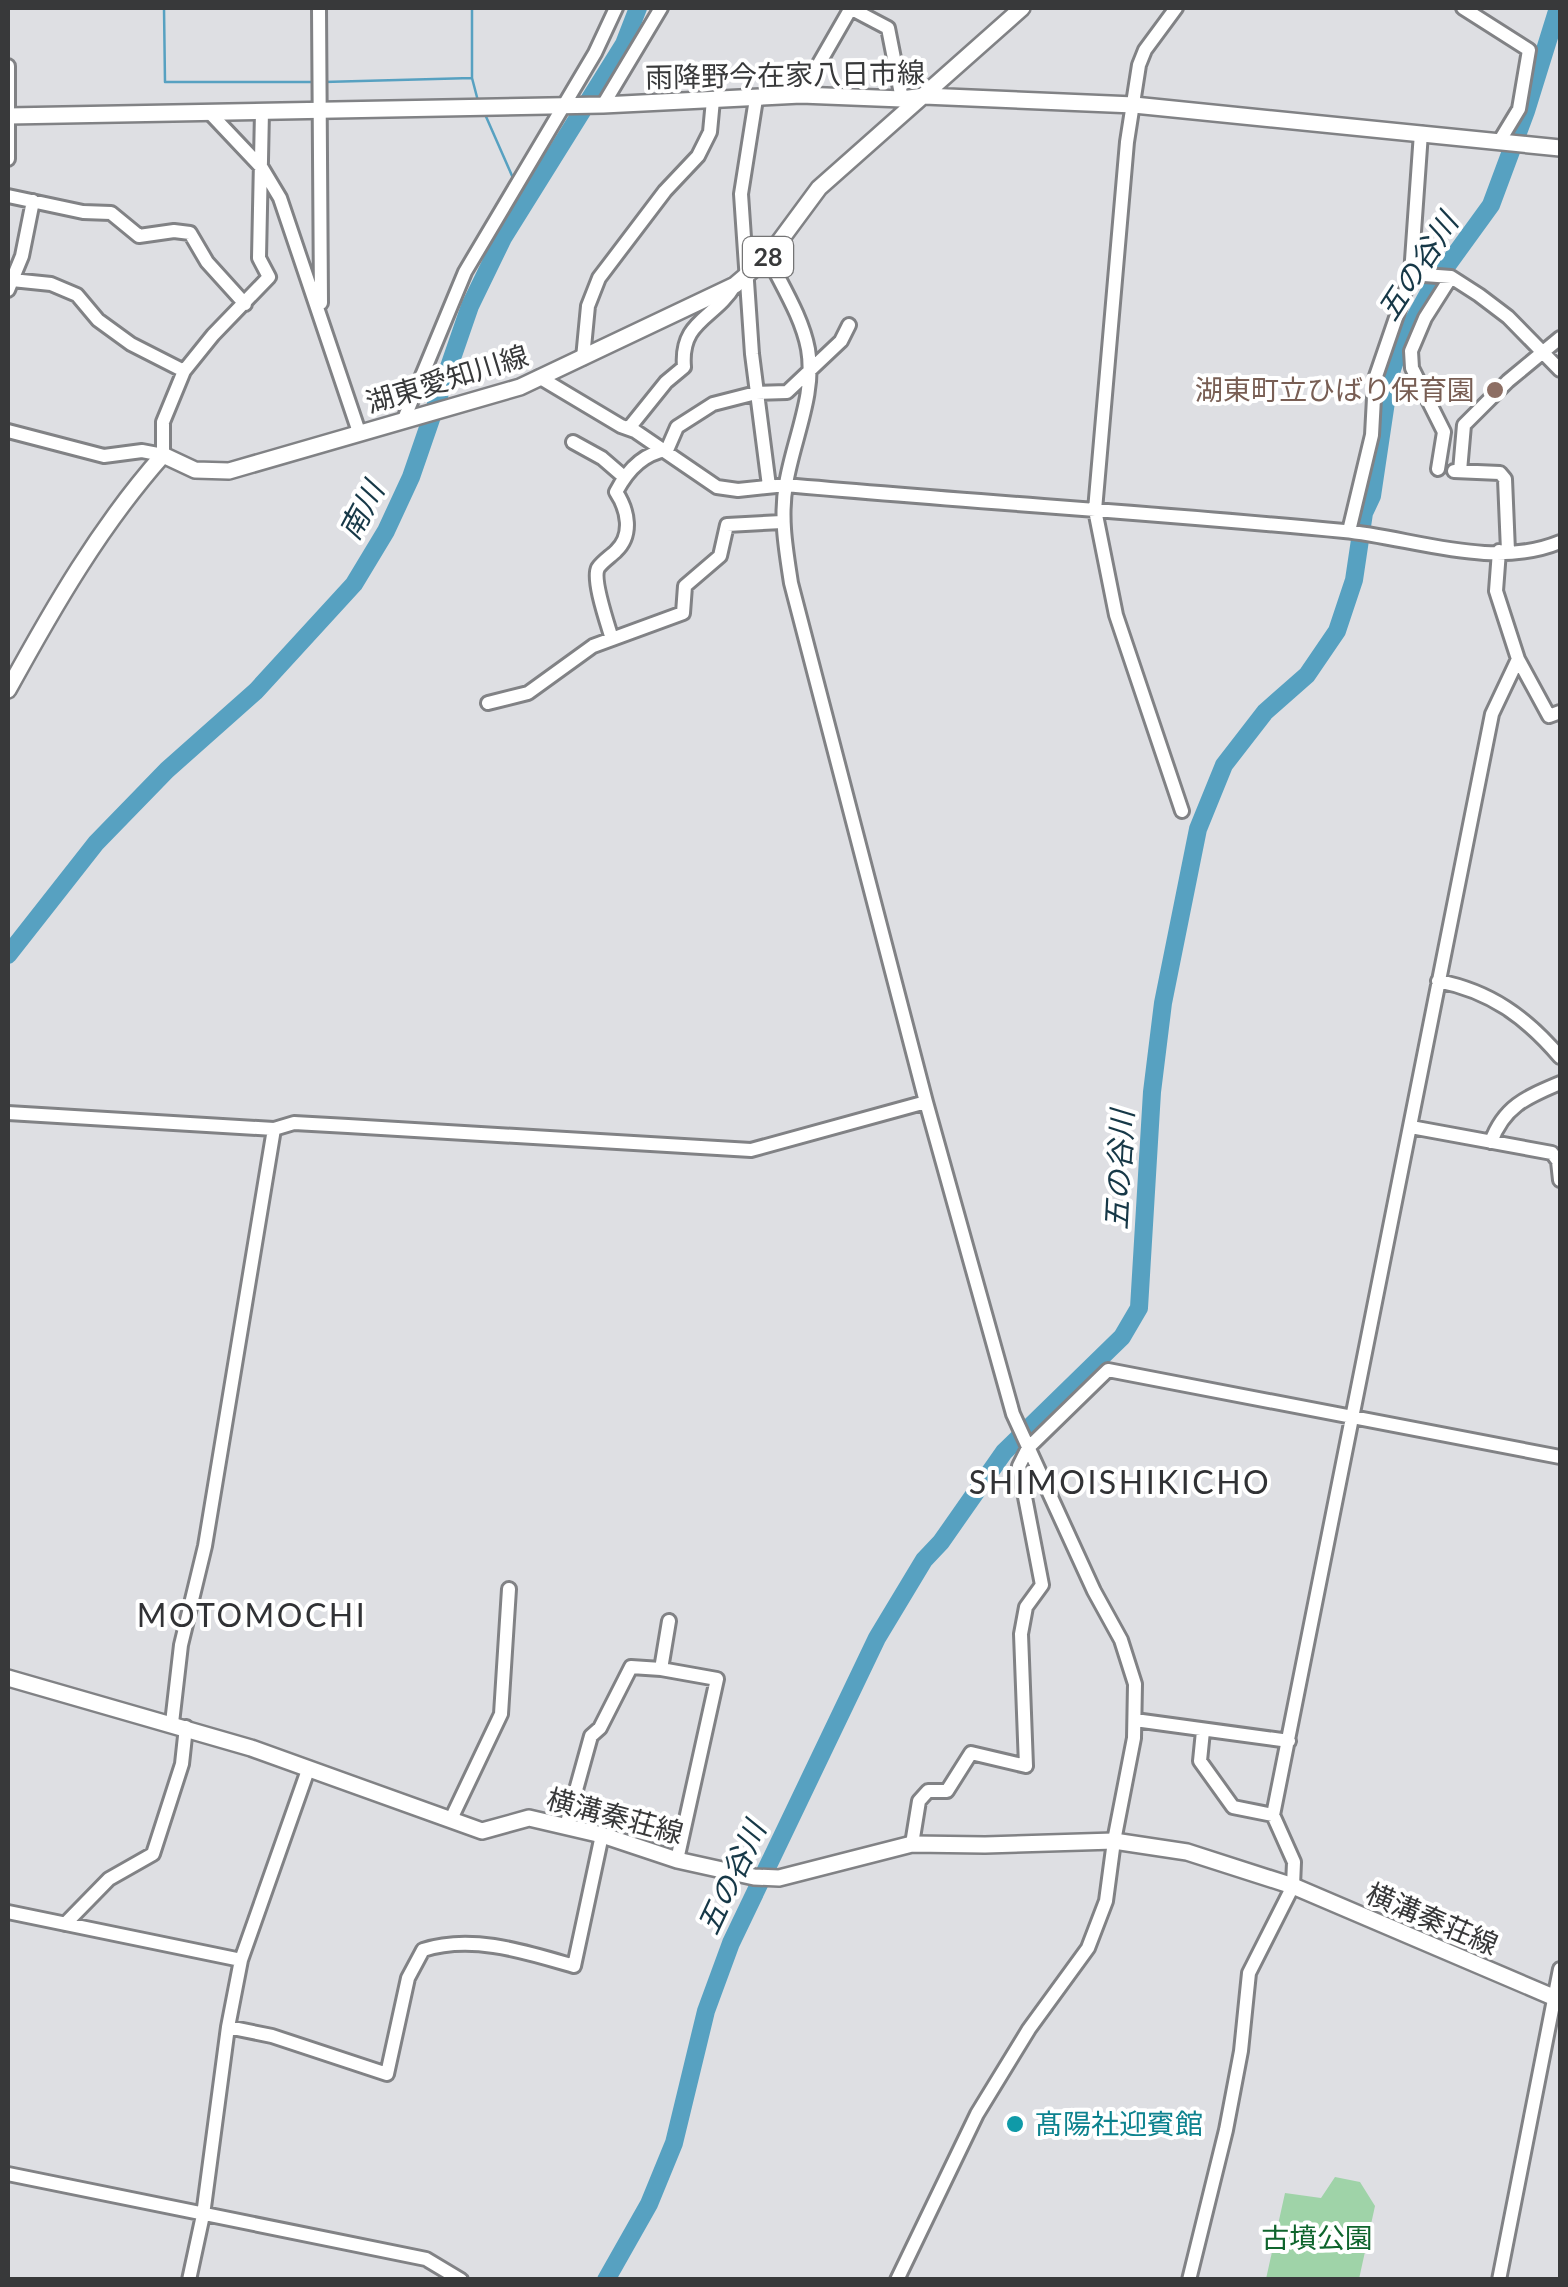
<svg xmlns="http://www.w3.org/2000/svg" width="1568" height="2287" viewBox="0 0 1568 2287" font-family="Lato,'Noto Sans JP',sans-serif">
  <rect width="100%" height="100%" fill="#dedfe3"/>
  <path fill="#9fd3a8" d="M1335,2177L1360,2182L1375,2206L1359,2279H1266L1285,2193L1321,2198Z"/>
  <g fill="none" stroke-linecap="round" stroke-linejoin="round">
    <path stroke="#57a1c1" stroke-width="2.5" d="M164,8L165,82H316
      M472,8V78L478,101
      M324,82L472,78
      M484,112L513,178
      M518,190L525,207"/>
    <path stroke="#57a1c1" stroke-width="18" d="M8,955L96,843L167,770L256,691L354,584L386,531L411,477L470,306L503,238L624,44L638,8
      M606,2280L649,2204L674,2143L706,2011L731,1943L877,1638L924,1560L941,1542L1004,1452L1122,1337L1139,1308L1152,1092L1163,1003L1198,829L1224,765L1265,712L1307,675L1337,631L1354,580L1364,513L1372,496L1390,375L1402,341L1433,285L1491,205L1526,111L1558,8"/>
    <g stroke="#818285" stroke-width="18">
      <path id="minor" d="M319,8L321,303
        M850,8L888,28L902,99
        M1176,8L1145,50L1139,65L1127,142L1095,510L1116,615L1182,811
        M1463,8L1529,50L1519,109L1499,142
        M8,66V159
        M801,95L851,8
        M756,99L741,194L752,354L769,486
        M603,105L661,8
        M209,112L262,168L280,198L359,432
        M8,196L83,212L111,213L139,236L174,231L190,233L207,262L245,304
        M768,257C782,286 802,317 808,349C816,394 793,440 786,484C780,518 786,550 791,583L926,1102L1013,1414L1094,1591L1121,1640L1135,1684L1134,1738L1114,1841L1106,1901L1088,1948L1029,2029L977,2114L897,2280
        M1411,274L1451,277L1479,295L1508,317L1560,370
        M12,280L51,284L77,295L98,320L131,344L184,371
        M8,290L22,256L33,201
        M583,358L588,306L599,278L665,191L698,156L710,132L713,100
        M539,377L621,426L635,431L717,487L738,490L786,485C972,502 1158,513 1344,531C1414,538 1492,570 1560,542
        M404,419L465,272L595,53L616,8
        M629,428L666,382L684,367C680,320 715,319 735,285
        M8,431L104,456L142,451L163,455V422L184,371L213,335L269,277L259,258L262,111
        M573,442L602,458L624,477
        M1438,469L1444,432L1412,368L1411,351L1425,318L1451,277
        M1454,471L1500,473L1505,479L1508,551
        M1460,471L1464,425L1508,381L1560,338
        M1349,531L1372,435L1375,379L1411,274L1421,133
        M612,639C608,625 592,580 598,568C602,562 611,556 616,551C633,535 628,510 616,492C627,471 643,453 667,450L677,427L713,404L756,393L787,392L841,341L849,325
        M1518,659L1549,716L1560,712
        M488,703L528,693L593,646L683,613L685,586L720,556L727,525L782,522
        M1438,981C1490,991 1526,1017 1560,1057
        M8,1113L274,1129L294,1123L348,1126L751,1150L926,1102
        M1411,1127L1552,1153L1558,1161L1560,1180
        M1491,1142C1504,1106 1527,1097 1560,1083
        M669,1621L661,1669L717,1679L677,1860
        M1135,1720L1289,1741
        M172,1723L181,1645L205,1546L274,1129
        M1203,1731L1200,1761L1233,1807L1273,1815
        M451,1819L501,1714L509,1589
        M566,1826L591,1736L600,1728L631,1667L661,1669
        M912,1844L919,1801L928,1791H947L971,1753L1026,1766L1021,1634L1026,1607L1042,1585L1019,1466L1028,1448L1108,1370L1560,1457
        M8,1912L241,1960
        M65,1924L109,1879L153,1854L182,1764L186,1727
        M228,2027L272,2036L387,2074L408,1978L423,1950C472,1934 526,1952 574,1966L602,1835
        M8,2174L426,2259L461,2280
        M189,2280L203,2215L228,2027L241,1960L308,1770
        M1189,2280L1226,2130L1241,2051L1249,1973L1293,1886L1294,1862L1273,1815L1492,714L1518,659L1496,591L1499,551
        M1499,2280L1560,1969"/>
    </g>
    <g stroke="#818285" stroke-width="20">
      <path id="major" d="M8,116L603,105L801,95L902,99L924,96L1134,105L1560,148
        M8,690C53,608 100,526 163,455L195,470L229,471L520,387L735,285L768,257L819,188L1022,8
        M8,1678L251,1748L482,1831L529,1818L602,1835L677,1860L754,1877L779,1878L912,1844L985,1845L1114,1841L1187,1852L1293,1886L1560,2000"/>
    </g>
    <use href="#minor" stroke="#fff" stroke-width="12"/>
    <use href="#major" stroke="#fff" stroke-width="15"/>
  </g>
  <circle fill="#8d6e63" stroke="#fff" stroke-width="4" cx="1495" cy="390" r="10"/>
  <circle fill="#0f9aa8" stroke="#fff" stroke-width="4" cx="1015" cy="2124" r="10"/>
  <g text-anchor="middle" stroke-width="8" stroke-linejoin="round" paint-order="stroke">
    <rect fill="#fff" stroke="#747475" stroke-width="2.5" x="743" y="237" width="50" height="40" rx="8"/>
    <g font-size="25" font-weight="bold" fill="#38393a">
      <text x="768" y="266">28</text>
    </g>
    <g font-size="28" fill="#38393a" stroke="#fff">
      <text transform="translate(785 75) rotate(-1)" y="10">雨降野今在家八日市線</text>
      <text transform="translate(447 379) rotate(-17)" y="10">湖東愛知川線</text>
      <text transform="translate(615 1816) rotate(15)" y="10">横溝秦荘線</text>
      <text transform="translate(1432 1919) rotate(23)" y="10">横溝秦荘線</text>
    </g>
    <g font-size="28" fill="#785e54" stroke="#fff" text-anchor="end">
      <text x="1475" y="400">湖東町立ひばり保育園</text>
    </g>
    <g font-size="28" fill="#0d838f" stroke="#fff" text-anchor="start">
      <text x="1035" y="2134">髙陽社迎賓館</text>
    </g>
    <g font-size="28" fill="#0f652d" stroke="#fff">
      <text x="1317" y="2248">古墳公園</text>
    </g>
    <g font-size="30" font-style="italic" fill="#163847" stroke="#fff">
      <text transform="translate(1418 267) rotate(-57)" y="10">五の谷川</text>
      <text transform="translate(362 511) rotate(-62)" y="10">南川</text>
      <text transform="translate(1120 1170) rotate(-87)" y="10">五の谷川</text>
      <text transform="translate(732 1878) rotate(-65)" y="10">五の谷川</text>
    </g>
    <g font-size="32" letter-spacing="2.5" fill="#313235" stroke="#fff">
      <text x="1120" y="1494">SHIMOISHIKICHO</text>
      <text x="252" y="1627">MOTOMOCHI</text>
    </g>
  </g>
  <rect width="1568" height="2287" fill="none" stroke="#38393a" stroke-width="20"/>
</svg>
